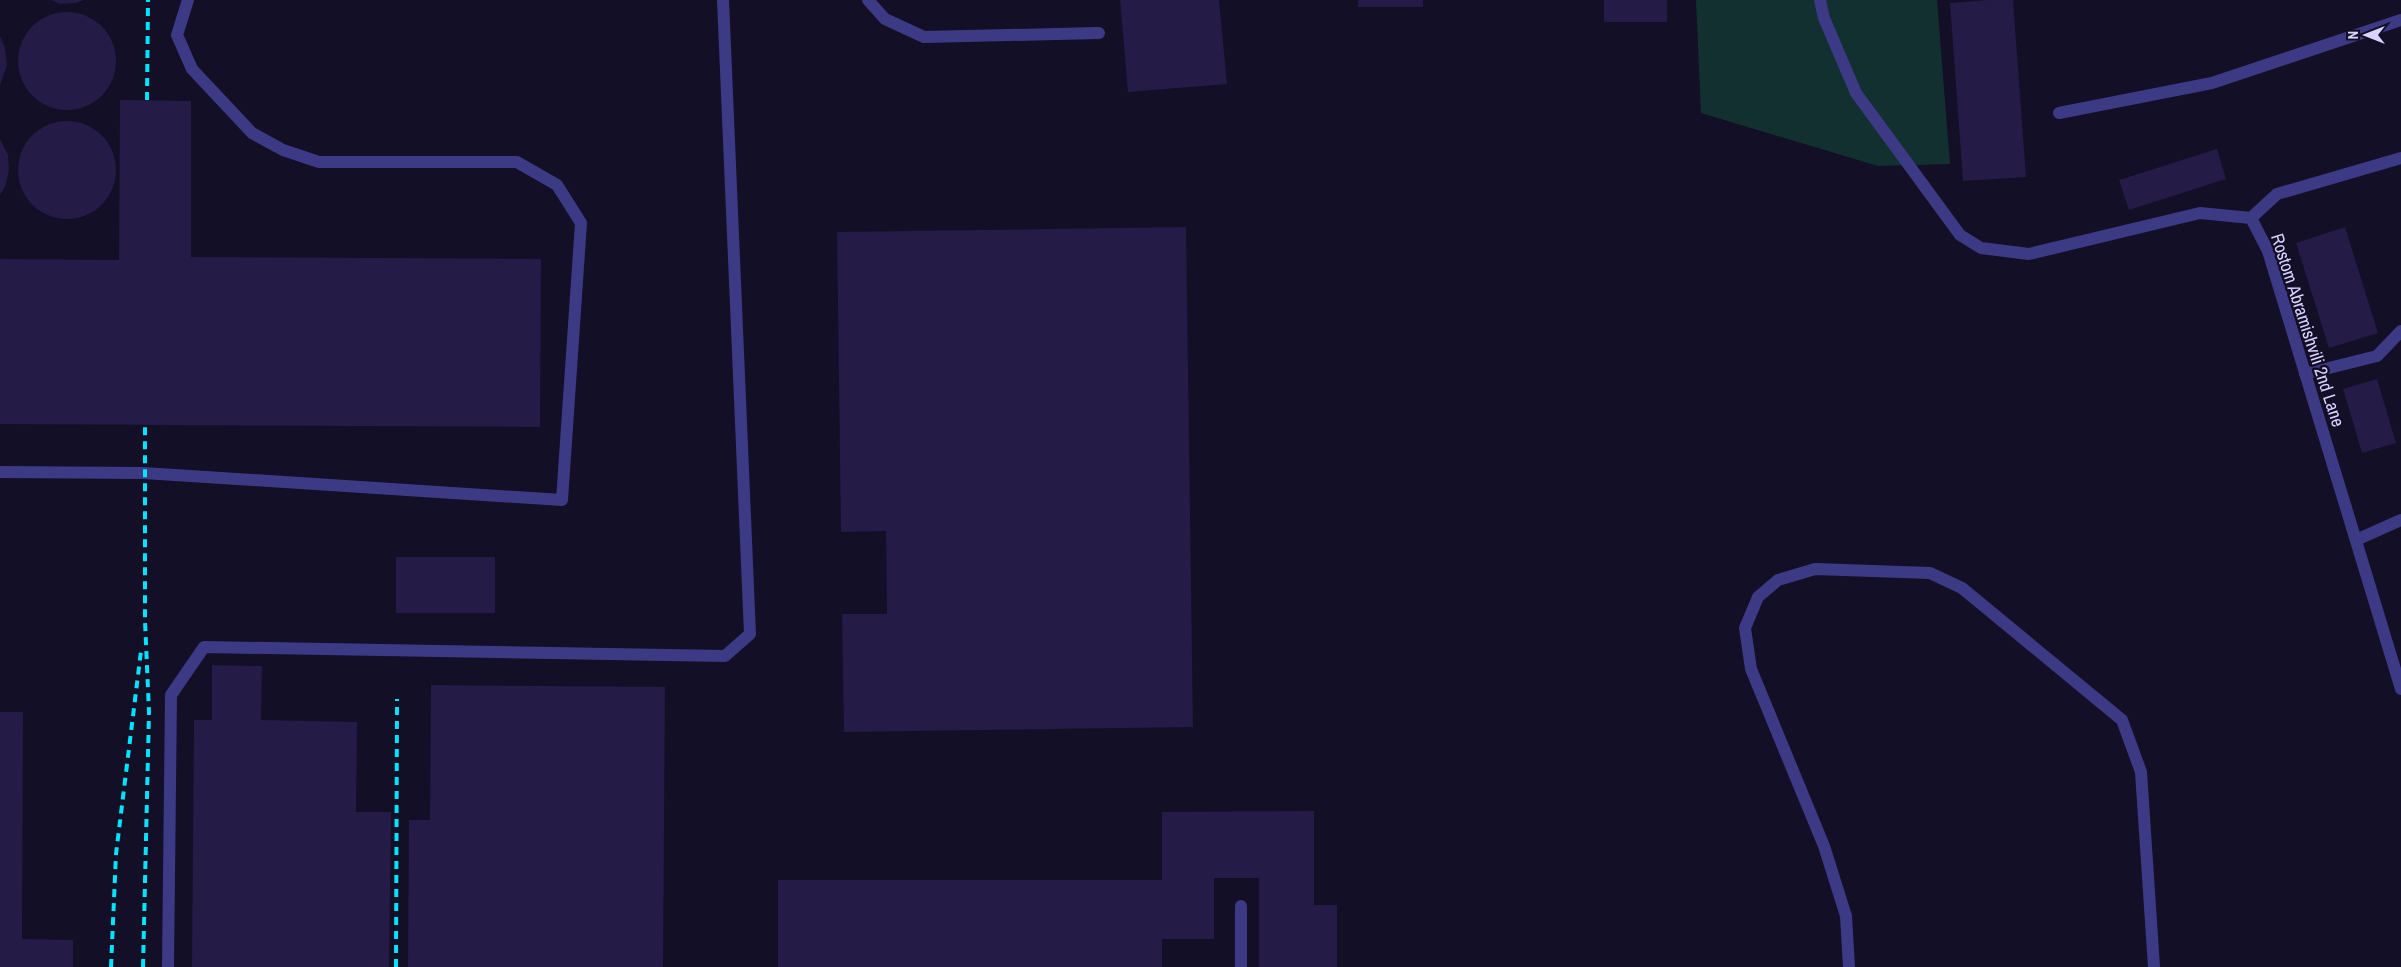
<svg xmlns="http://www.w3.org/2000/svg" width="2401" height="967" font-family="'Archivo Narrow',sans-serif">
  <rect width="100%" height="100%" fill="#130f26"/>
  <path fill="#12302f" d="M1696,0H1937L1950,164L1878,166L1701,113Z"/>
  <path fill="#241b47" d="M51,0H84L76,3L60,4Z
    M1120,0H1219L1227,84L1128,92Z
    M1358,0H1423V7H1358Z
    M1604,0H1667V22H1604Z
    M1988,0H2013L2026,177L1963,181L1950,3Z
    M18 61a49 49 0 1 1 98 0a49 49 0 1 1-98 0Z
    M0,36L5,48L7,65L0,85Z
    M120,100L191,101V257L541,259L540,427L0,424V259L119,260Z
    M18 170a49 49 0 1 1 98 0a49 49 0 1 1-98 0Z
    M0,139L8,155L9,171L5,187L0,195Z
    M2217,149L2226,179L2129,210L2119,180Z
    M1186,227L1193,727L844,732L842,614H887L886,531L841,532L837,232Z
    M2345,227L2378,333L2329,348L2296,243Z
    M2377,379L2396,443L2362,453L2343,389Z
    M396,557H495V613H396Z
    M212,665L262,666L261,720L357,722L356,812H391L389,967H192L194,720H212Z
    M431,685L665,687L663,967H408L409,820H430Z
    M0,712H23L22,939L73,940V967H0Z
    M1314,811V905H1337V967H1259V878H1214V939H1162V967H778V880H1162V812Z"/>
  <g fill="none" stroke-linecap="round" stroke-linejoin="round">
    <path stroke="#3d3a85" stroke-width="12" d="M868,0L885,19L924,37L1099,33
      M1820,0L1824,18L1856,93L1960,235L1981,248L2029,254L2200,213L2251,218
      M2059,113L2212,83L2401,20
      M2251,218L2268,251L2401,689
      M2251,218L2277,194L2401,158
      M2305,374L2377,356L2401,331
      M0,472L144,473L562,500L581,223L557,185L517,162H319L283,150L252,133L192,69L177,35L188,0
      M2356,540L2401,520
      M168,967L171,695L204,647L725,656L750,634L723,0
      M1241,967V906
      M1849,967L1846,916L1824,846L1751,669L1745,628L1758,597L1778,580L1815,569L1930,573L1962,588L2122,720L2141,772L2154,967"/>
    <path stroke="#00e5ff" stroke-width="4" stroke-dasharray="8 6" stroke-linecap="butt" d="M147,100L148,0
      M111,967L116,854L141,651
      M143,967L149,712L145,621V425
      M396,967L397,699"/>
  </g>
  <g text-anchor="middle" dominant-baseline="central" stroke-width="5" stroke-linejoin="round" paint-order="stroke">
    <g font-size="18" fill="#d9d4ff" stroke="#130f26">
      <text transform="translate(2308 330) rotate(72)">Rostom Abramishvili 2nd Lane</text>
    </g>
  </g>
  <g transform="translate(2366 35) rotate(270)" stroke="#130f26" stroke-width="4" paint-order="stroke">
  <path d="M0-4L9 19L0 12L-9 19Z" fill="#d9d4ff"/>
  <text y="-8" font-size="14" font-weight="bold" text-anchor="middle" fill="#d9d4ff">N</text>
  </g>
</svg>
